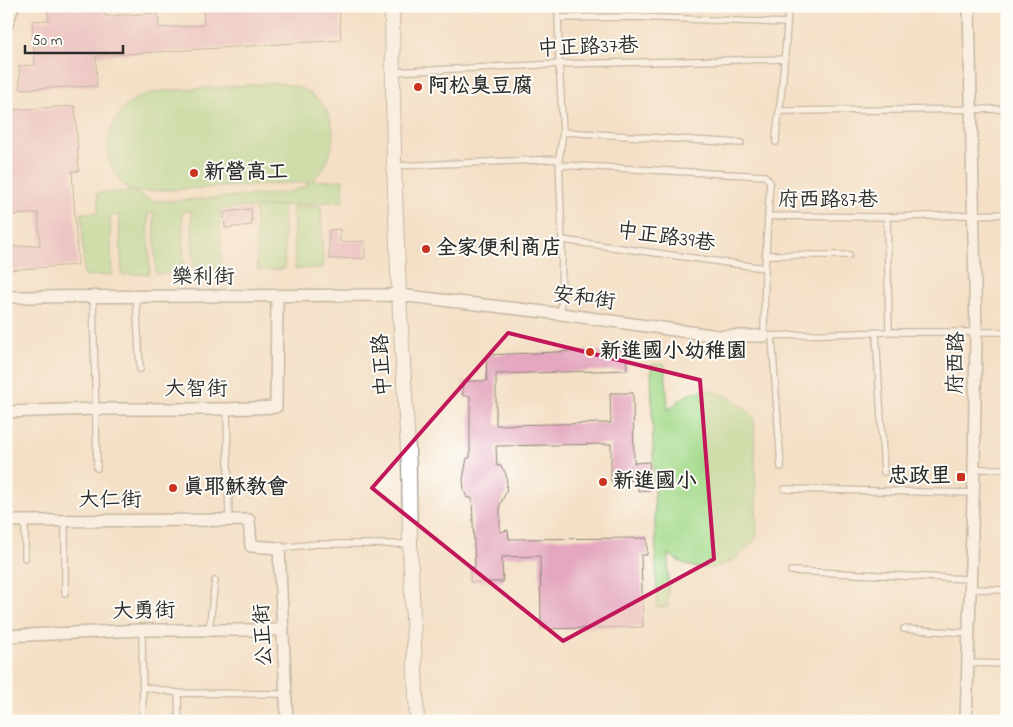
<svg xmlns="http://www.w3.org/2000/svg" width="1013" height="727" font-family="'Indie Flower','LXGW WenKai TC',sans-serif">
  <rect width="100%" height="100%" fill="#fdfcf7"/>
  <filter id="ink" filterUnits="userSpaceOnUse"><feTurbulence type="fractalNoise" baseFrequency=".02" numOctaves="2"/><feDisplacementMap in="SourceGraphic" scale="10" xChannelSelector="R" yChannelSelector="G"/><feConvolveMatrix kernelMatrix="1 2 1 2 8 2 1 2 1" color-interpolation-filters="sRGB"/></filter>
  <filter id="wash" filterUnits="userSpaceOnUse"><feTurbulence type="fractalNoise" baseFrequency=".0096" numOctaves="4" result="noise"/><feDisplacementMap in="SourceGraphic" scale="20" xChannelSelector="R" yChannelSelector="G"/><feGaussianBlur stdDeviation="1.12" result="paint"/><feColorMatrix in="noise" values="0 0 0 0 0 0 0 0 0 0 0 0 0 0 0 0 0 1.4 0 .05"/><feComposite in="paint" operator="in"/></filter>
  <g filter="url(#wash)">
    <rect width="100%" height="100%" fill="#f4e0c6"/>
    <path fill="#a4da8b" stroke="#68825b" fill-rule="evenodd" d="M278,83C290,85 301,87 311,94C342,115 338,159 312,181L343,180L344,201L257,207L283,206L285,269L257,270L255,207L220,209L222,272L194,273L191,211L182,212L184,273L156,274L154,213L148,214L150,274L122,275L119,215L110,216L112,275L84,276L82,213L99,212L97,193L131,191C124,185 116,178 112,168C100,139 116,106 144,95C150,93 157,92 163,91ZM310,182L304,187L286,193L171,201H153L133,192Z
      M293,206H321L323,268L295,269Z
      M651,364H665L668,410C674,405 680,399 687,395C711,381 738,401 754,418L757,536C739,562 713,578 681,562C676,560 672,556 668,554V607H657Z"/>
    <g id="blocks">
      <path fill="#e4a7bf" d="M48,6H104L105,16L158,13L159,28L204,25L203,6H339L341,40L96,56L97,86L20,89L19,66L35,65L32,21L49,20Z
        M75,106L79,171H72L78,265L6,270V247L40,245L38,213L11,215L6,110Z
        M251,209L252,225L225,228L224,212Z
        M340,229V242L365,241V258L329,259V230Z
        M626,349L627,370L496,374V425L611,423L610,393H633L634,463L649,462L650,490L638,491V480L611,481V444L496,446L497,466H501L506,474L507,483L506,492L500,505V532L508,530L509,539L647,538V555H641L643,627L541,629L540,556L502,557L503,582H470V568L475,567L472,498H467L464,490L463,479L467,458H470V396H463L462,381H487L486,355Z"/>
    </g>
  </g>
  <g filter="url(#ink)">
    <use href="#blocks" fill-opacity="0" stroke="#908678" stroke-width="1"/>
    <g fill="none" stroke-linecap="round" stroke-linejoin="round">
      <defs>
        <path id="service" d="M558,6L559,64L563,132L559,159L562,240L561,314
          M558,18L634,17L787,23
          M392,72L559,64L785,59
          M780,111L1007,109
          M563,132L741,143
          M776,142C776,126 780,111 781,96C784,66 787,36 788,6
          M559,165L765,176L770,182L765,268L764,336L889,332H1007
          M394,166L559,159
          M768,216L887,217L1007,214
          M887,217L889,332
          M562,240L765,268
          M765,255H849
          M93,297L97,468
          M136,297L140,369
          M876,333L884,472
          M772,337L781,467
          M227,409L229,519
          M974,469H1007
          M785,489L973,493
          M25,521V558
          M279,548L317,544H409
          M791,571L970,579
          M971,589L1007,590
          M65,593V520
          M904,629L969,633
          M142,630L143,721
          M209,630L215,581
          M968,663L1007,664
          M143,687L178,693L286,694
          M178,693L179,721
          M637,721H654"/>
        <path id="minor" d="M6,27L13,6
          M6,297L399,295L561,314L718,336H764
          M6,412L96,409H227L276,407L277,296
          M6,521L249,520L251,546L279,548L287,721
          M6,636L142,630H283
          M966,721L974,469L976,332L969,6"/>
        <path id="tertiary" d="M392,6L394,166L399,295L409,466L410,544L417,721"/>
      </defs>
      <use href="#service" stroke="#908678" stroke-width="8"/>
      <use href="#minor" stroke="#908678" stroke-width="14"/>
      <use href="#tertiary" stroke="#908678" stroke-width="16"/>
      <use href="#service" stroke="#fff" stroke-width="5.5"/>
      <use href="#minor" stroke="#fff" stroke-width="11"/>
      <use href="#tertiary" stroke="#fff" stroke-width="14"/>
    </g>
  </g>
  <path d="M0 0H1013V727H0ZM508,333L700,380L714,559L563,641L372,488Z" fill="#f4e0c6" fill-opacity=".55" fill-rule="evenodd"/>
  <path fill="none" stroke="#c2185b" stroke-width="4" stroke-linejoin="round" d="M508,333L700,380L714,559L563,641L372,488Z"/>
  <g fill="#c8321e" stroke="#fdfcf7" stroke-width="2">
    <circle cx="418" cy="87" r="5"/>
    <circle cx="194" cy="173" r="5"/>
    <circle cx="426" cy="249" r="5"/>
    <circle cx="590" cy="352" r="5"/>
    <rect x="956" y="472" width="10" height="10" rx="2.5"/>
    <circle cx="603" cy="482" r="5"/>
    <circle cx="173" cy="488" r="5"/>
  </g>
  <g text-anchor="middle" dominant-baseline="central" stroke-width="4" stroke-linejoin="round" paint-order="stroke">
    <g font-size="21" fill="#2b2b2b" stroke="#fdfcf7">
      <text transform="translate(588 48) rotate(-2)">中正路37巷</text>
      <text x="828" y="201">府西路87巷</text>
      <text transform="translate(666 238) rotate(8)">中正路39巷</text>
      <text x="203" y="278">樂利街</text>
      <text transform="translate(584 299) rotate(8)">安和街</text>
      <text transform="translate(957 363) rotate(-89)">府西路</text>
      <text transform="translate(383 365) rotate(-93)">中正路</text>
      <text x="196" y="390">大智街</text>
      <text x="110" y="501">大仁街</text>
      <text transform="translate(144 612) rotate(-1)">大勇街</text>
      <text transform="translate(264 635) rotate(-93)">公正街</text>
    </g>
    <g font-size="21" font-weight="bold" fill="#2b2b2b" stroke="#fdfcf7" text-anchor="start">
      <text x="428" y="87">阿松臭豆腐</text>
      <text x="204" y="173">新營高工</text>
      <text x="436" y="249">全家便利商店</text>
      <text x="600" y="352">新進國小幼稚園</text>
      <text x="951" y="477" text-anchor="end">忠政里</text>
      <text x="613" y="482">新進國小</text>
      <text x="183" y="488">真耶穌教會</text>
    </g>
  </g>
  <rect width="1013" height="727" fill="none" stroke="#fdfcf7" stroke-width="25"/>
  <path d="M25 45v8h98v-8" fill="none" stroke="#2b2b2b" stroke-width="2.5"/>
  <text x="32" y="45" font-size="15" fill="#2b2b2b" stroke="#fdfcf7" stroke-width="4" paint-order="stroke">50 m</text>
</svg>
